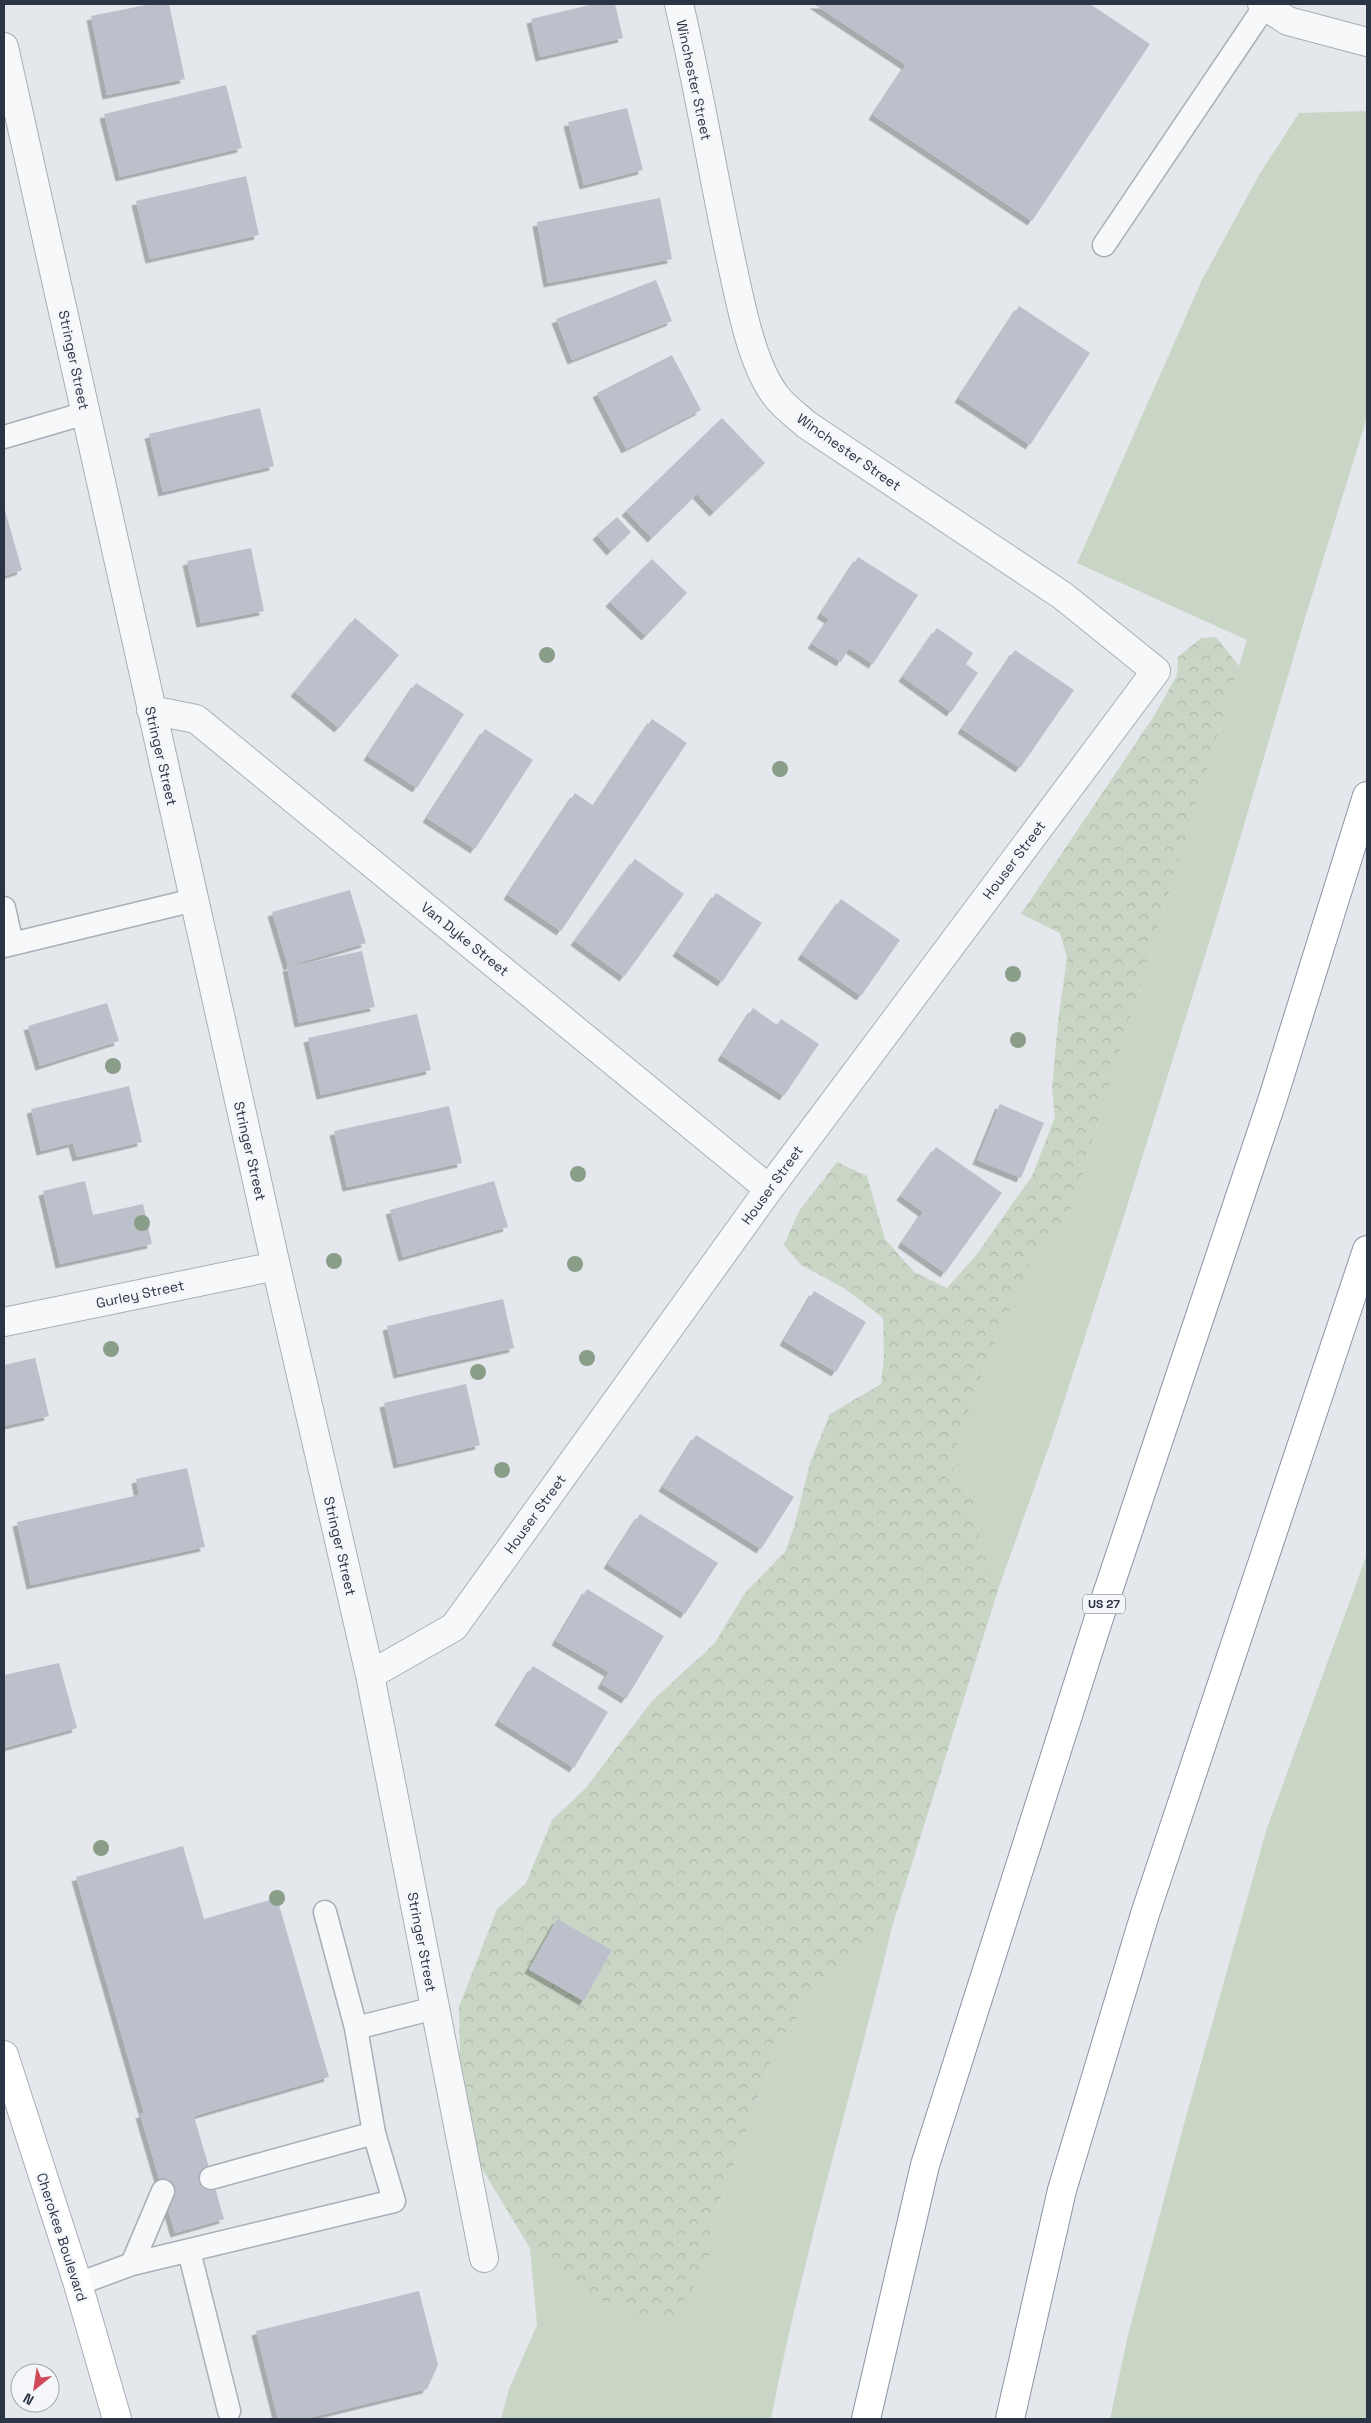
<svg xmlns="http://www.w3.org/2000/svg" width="1371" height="2423" font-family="'Space Grotesk',sans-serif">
  <defs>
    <pattern id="forest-crowns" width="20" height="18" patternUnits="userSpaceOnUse" patternTransform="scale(1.25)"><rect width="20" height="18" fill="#c9d6c5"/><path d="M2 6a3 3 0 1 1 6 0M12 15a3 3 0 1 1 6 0" fill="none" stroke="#adb8ab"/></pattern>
    <filter id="shadow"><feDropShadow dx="-4.5" dy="4.5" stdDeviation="0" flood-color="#0004"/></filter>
  </defs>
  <rect width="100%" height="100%" fill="#e4e7ec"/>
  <path fill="#c9d6c5" d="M1367,111V417L1305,618L1213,930L1123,1219L1053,1435L999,1587L983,1554L973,1499L952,1467L959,1437L990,1355L1040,1239L1070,1213L1247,640L1077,563L1202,280L1259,175L1299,113Z
    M1367,1554V2419H1110L1128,2335L1184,2124L1267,1828Z
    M892,1927C853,2092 803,2253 771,2419H501L509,2389L537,2325L530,2248L589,2295L709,2265L711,2224L743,2142L773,2055L819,1983Z"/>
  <path fill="url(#forest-crowns)" fill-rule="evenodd" d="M1216,637L1239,666L1070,1213L1040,1240L990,1355L959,1437L952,1467L973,1499L983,1554L999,1587L892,1927L819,1983L773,2055L743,2142L711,2224L709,2265L674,2315L649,2319L589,2295L530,2248L481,2167L460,2064L459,2007L497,1909L526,1883L552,1820L585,1789L652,1701L714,1644L745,1593L785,1552L794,1527L810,1463L830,1414L881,1384L884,1357L883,1318L844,1288L801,1265L784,1245L799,1211L837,1162L867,1176L885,1239L914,1272L947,1288L977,1254L1032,1176L1055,1117L1052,1088L1058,1021L1067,958L1060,933L1021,914L1154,716L1177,675L1178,657L1201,638ZM557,1920L612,1950L584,2001L529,1970Z"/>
  <path fill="#bbc0ca" filter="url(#shadow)" d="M151,4H169L185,79L107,95L91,16Z
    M594,4H615L623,38L540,57L531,19Z
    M814,4H1090L1150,44L1032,221L873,115L906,65Z
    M226,85L242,148L120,177L104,114Z
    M627,108L643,170L584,185L568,122Z
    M246,176L259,235L150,259L136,201Z
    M660,198L672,259L548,283L537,222Z
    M656,280L672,321L572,360L556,319Z
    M1019,306L1090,353L1030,445L959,398Z
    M672,355L701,410L626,449L597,393Z
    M260,408L274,466L163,492L149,434Z
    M722,418L765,463L714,512L697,494L652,538L626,511Z
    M4,507L22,570L4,576Z
    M617,517L631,532L611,551L597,535Z
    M251,548L264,611L201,623L187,561Z
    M858,557L918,595L873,664L849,648L841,662L812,644L829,619L821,614Z
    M652,559L687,593L646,636L610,602Z
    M355,618L399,655L339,728L295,692Z
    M937,628L973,653L966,664L978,673L951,712L903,677Z
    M1015,650L1074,690L1020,768L962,729Z
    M416,683L464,714L417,788L368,756Z
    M652,719L687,743L561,931L508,895L575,793L594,806Z
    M485,729L533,760L475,849L427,818Z
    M635,859L684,894L624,977L575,941Z
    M350,890L366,943L288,966L272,912Z
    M716,893L762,923L722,982L677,952Z
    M841,899L900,940L861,996L802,955Z
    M362,951L375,1007L299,1023L287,967Z
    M107,1003L119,1041L40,1066L28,1026Z
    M753,1008L777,1025L781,1019L819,1044L784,1096L722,1056Z
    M417,1014L431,1070L321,1095L308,1038Z
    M129,1086L142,1142L77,1157L73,1143L41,1151L31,1109Z
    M1000,1104L1044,1123L1021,1178L977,1160Z
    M449,1106L462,1163L347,1187L334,1131Z
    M936,1147L1002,1193L945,1273L902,1243L923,1212L901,1196Z
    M85,1181L93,1215L143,1204L152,1244L60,1264L43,1191Z
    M494,1181L508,1227L403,1257L390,1210Z
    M814,1291L866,1322L836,1372L784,1341Z
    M503,1299L514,1348L398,1374L387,1326Z
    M35,1358L49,1416L4,1426V1365Z
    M466,1384L480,1445L398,1464L384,1403Z
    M696,1435L794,1497L761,1549L663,1487Z
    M187,1468L205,1547L31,1585L17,1522L139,1495L136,1479Z
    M640,1514L718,1563L685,1614L608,1564Z
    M587,1589L664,1636L626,1699L602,1684L609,1672L556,1641Z
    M59,1663L77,1728L4,1748V1675Z
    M533,1666L608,1712L574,1768L499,1721Z
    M183,1846L204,1919L277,1898L329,2077L194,2116L224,2219L175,2233L140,2114L144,2113L76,1877Z
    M557,1919L612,1950L584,2001L529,1969Z
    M419,2291L438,2365L427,2389L304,2419H278L256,2331Z"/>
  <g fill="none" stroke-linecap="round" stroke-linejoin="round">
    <defs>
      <path id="service" d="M1104,245L1265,6
        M4,437L86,413
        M4,908L12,944
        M4,946L194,900
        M325,1912L356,2028
        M211,2178L374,2133
        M189,2251L229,2411
        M132,2264L163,2191
        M78,2284L132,2264L394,2201L374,2133L356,2028L435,2008"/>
      <path id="minor" d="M1262,4L1288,21L1367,42
        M4,47L276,1266L370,1675L484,2258
        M151,710L196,719L769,1189
        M4,1322L276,1266
        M370,1675L454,1627L769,1189L1156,671L1063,596L807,425C797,416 784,407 776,396C751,364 740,300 731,260C713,175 699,89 679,4"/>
      <path id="secondary" d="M4,2055L78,2284L117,2419"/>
      <path id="motorway" d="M866,2419L925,2165L1097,1624L1272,1101L1367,796
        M1010,2419L1062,2190L1145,1914L1367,1250"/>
    </defs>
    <use href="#service" stroke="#a9aeb7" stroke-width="25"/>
    <use href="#minor" stroke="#a9aeb7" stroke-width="30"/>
    <use href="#secondary" stroke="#a9aeb7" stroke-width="30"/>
    <use href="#motorway" stroke="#8b94a3" stroke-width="30"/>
    <use href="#service" stroke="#f7f8fa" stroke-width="22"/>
    <use href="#minor" stroke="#f7f8fa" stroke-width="28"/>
    <use href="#secondary" stroke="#fff" stroke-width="28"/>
    <use href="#motorway" stroke="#fff" stroke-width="28"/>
  </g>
  <g fill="#899d89">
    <circle cx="547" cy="655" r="8"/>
    <circle cx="780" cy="769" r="8"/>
    <circle cx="1013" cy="974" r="8"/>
    <circle cx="1018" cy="1040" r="8"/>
    <circle cx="113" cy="1066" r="8"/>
    <circle cx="578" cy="1174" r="8"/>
    <circle cx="142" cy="1223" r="8"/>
    <circle cx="334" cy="1261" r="8"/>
    <circle cx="575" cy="1264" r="8"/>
    <circle cx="111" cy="1349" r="8"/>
    <circle cx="587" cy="1358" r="8"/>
    <circle cx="478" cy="1372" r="8"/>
    <circle cx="502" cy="1470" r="8"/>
    <circle cx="101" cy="1848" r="8"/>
    <circle cx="277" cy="1898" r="8"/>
  </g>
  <g text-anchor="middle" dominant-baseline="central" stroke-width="5" stroke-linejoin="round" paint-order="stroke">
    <rect fill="#f4f6f9" stroke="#676e7b" stroke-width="1" x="1083" y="1594.5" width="42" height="19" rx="4"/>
    <g font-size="12" font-weight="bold" fill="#2b3445">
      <text x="1104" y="1604">US 27</text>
    </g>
    <g font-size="14" fill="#2b3445" stroke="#f4f6f9">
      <text transform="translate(694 80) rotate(78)">Winchester Street</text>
      <text transform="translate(74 360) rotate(78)">Stringer Street</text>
      <text transform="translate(849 452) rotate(35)">Winchester Street</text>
      <text transform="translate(161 756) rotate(77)">Stringer Street</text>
      <text transform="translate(1014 860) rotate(-53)">Houser Street</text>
      <text transform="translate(465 939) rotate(39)">Van Dyke Street</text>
      <text transform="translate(250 1151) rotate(77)">Stringer Street</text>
      <text transform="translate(772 1185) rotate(-54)">Houser Street</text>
      <text transform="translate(140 1294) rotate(-12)">Gurley Street</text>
      <text transform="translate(535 1514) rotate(-54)">Houser Street</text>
      <text transform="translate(340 1546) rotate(77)">Stringer Street</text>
      <text transform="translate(422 1942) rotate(79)">Stringer Street</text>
      <text transform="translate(62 2237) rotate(72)">Cherokee Boulevard</text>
    </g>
  </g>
  <rect width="1371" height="2423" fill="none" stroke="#2b3445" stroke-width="10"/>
  <g transform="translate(35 2388) rotate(210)"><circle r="24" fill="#f4f6f9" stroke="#a4a8b1"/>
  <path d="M0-4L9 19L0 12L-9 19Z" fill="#d1495b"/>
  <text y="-8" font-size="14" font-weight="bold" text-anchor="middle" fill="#2b3445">N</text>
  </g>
</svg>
